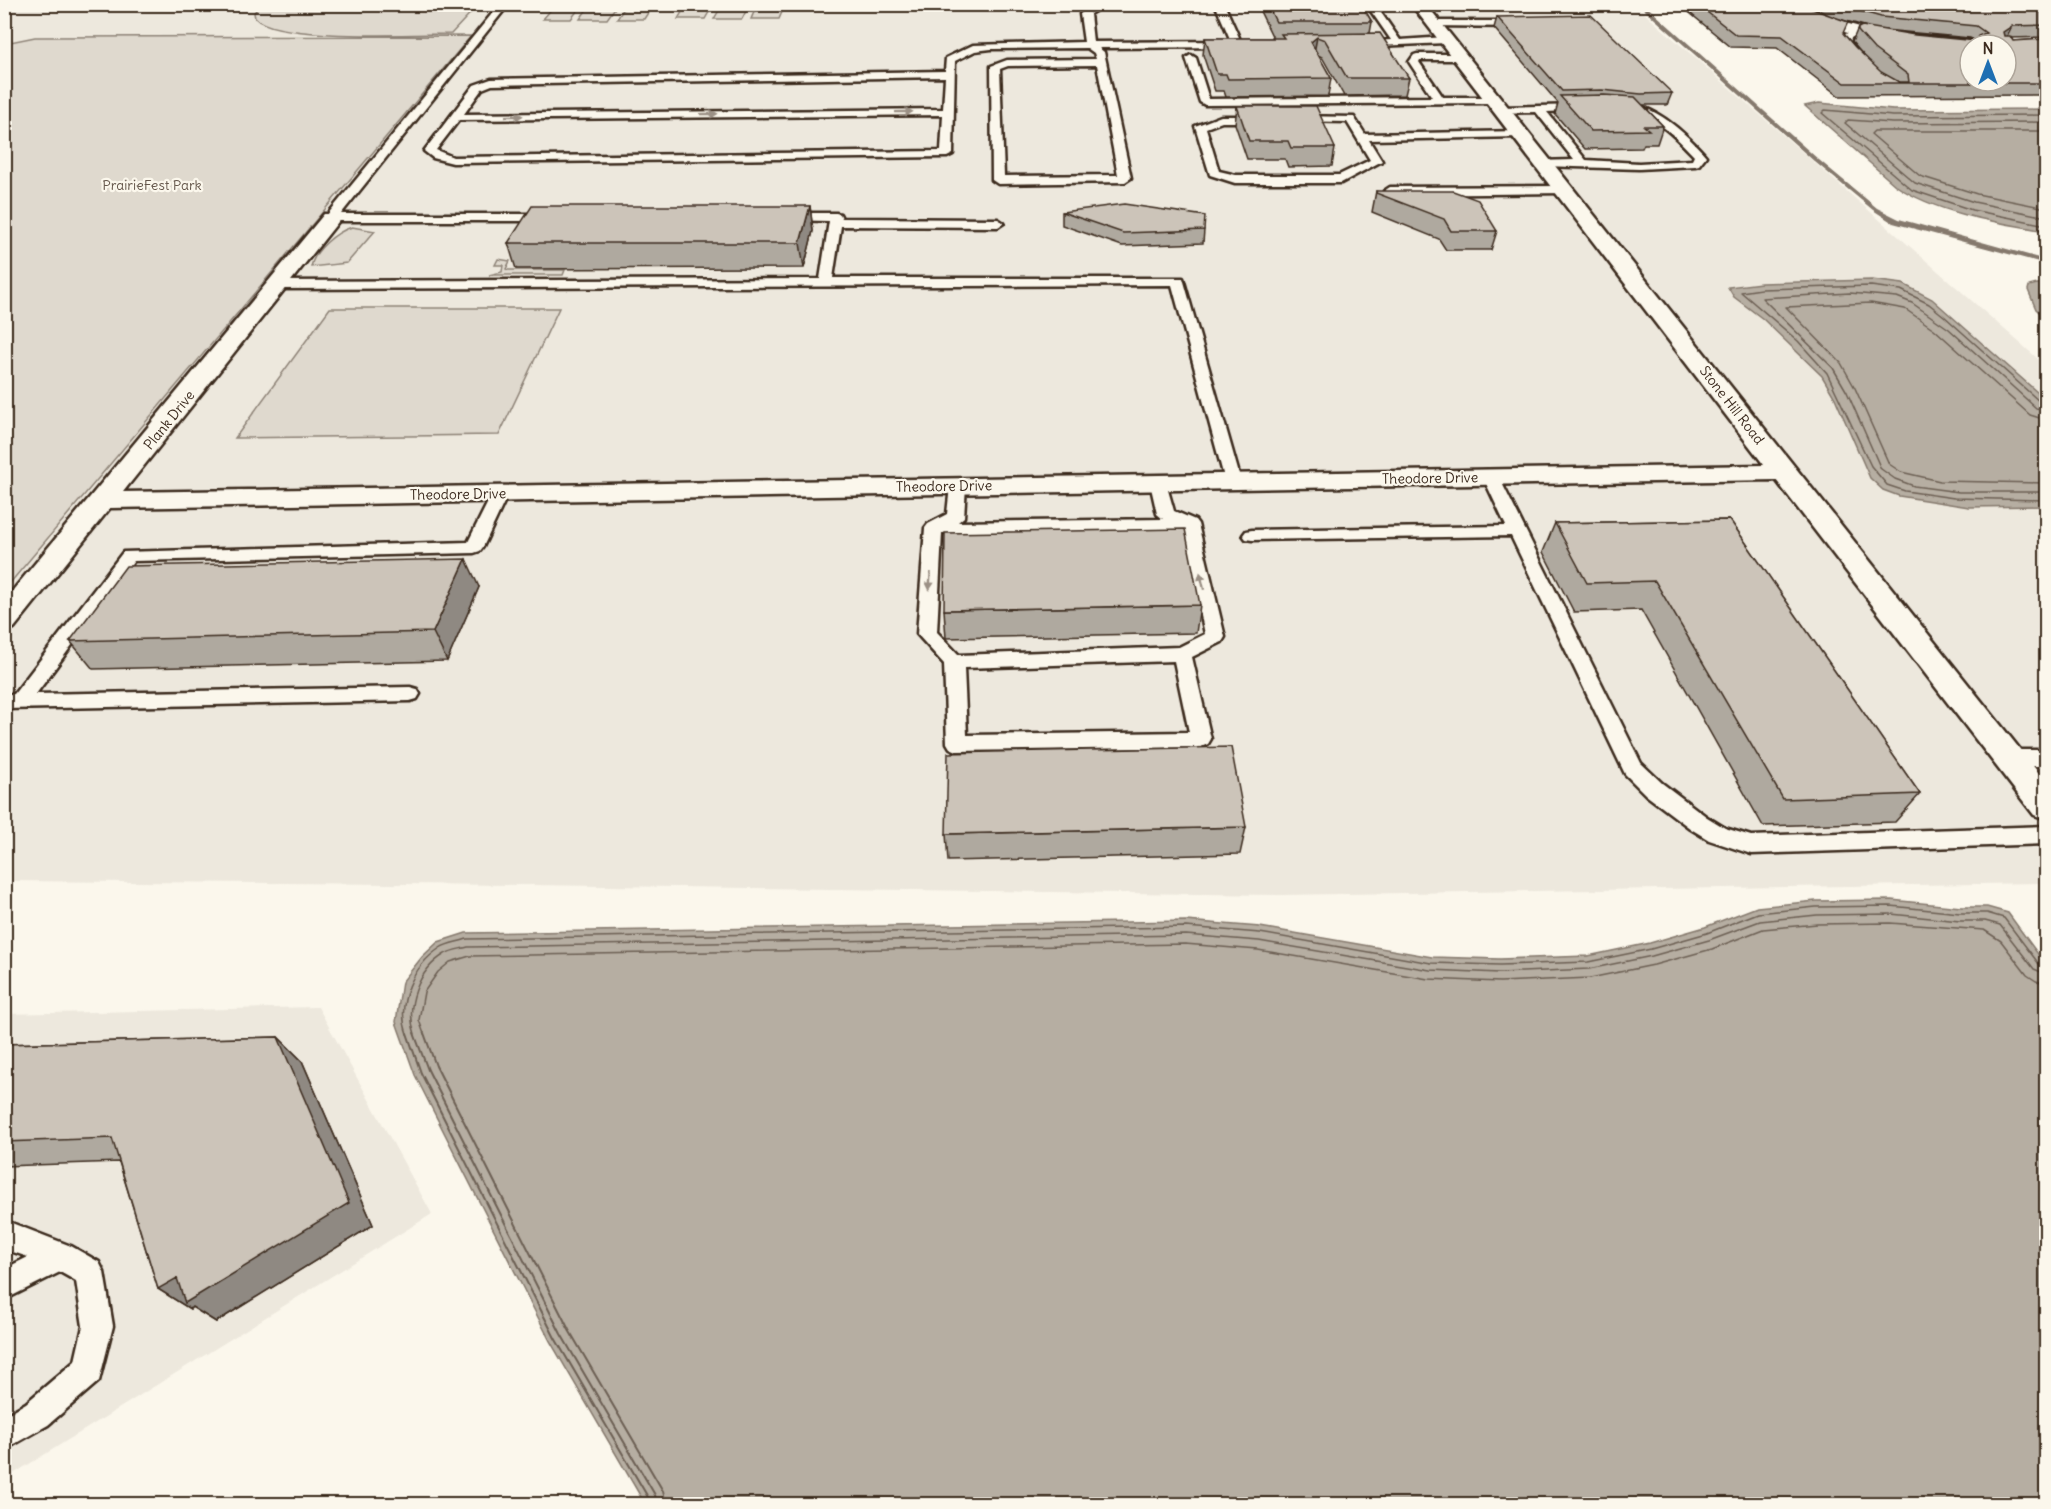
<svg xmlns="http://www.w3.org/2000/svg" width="2051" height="1509" font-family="Delius,sans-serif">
  <rect width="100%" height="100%" fill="#fbf7ec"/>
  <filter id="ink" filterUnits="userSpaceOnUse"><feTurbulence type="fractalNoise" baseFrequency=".0167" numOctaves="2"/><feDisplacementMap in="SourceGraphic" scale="12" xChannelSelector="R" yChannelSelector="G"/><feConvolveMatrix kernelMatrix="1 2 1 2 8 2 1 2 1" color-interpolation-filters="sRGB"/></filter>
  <g filter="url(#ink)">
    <path fill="#ede8dd" d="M5,5H1635L2046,366V883L1280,895L529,885L5,881Z
      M318,1007L432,1214L5,1479V1014Z"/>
    <path fill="#dfd9ce" stroke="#8d8276" stroke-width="1.5" d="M260,4H478V5L451,34C415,34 276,41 255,18L254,13Z
      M555,5V4L582,5L571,19H543Z
      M590,5V4L617,5L607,19H580Z
      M626,5V4L653,5L644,19H617Z
      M686,5V4L713,5L705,19H678Z
      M722,5V4L749,5L742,19H714Z
      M757,5V4L785,5L779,19H751Z
      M471,36L5,589V43L35,37Z
      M352,227L375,231L347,263L311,267C314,250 336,232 352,227Z
      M498,259L510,261L506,269L508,270H565L563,275H489L502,272L503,265H495Z
      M330,308H559L499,435L235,438Z"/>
    <path fill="#b6aea2" stroke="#85796d" stroke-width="1.5" d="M1819,103L1893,110L2046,109V231C1998,223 1935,213 1895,185L1805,106Z
      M1872,280L1903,284L1932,299L2046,400V506L1969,507L1899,496L1883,490L1870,478L1835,398L1822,376L1763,319L1734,297L1728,287L1761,283Z
      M2037,284H2046V318L2036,309L2028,290L2029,286Z
      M1891,900L1961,907H1987L2008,913L2046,965V1504H645L550,1341L415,1075L396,1022L402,982L422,957L438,942L466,933L1186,921L1260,927L1432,957L1500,959L1588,956L1650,943L1705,927L1757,907L1816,901Z"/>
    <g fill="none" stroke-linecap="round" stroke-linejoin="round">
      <path stroke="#6c5f53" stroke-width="1.5" d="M2046,115L1893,116L1825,110L1822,113L1912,190L1972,210L2046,225
        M2046,122L1893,123L1848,120L1845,123L1915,183L1974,202L2046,217
        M2046,131H1874L1871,134L1920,176L1977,194L2046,208
        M2046,404L2040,402L1944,316L1929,304L1901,290L1871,286L1761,289L1741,292L1798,341L1827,373L1871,466L1887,485L1905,491L1954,498L2046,500
        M2046,411L2036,408L1949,329L1912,303L1897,297L1850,293L1762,298L1833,368L1847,392L1881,469L1895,479L1914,486L1959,492H2046
        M2046,420L2030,415L1934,329L1905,309L1871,303L1786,307L1841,363L1855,388L1889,464L1901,472L1940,481L2046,483
        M407,1034C396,1003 413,966 440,948C447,943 459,942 467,939L1186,927L1260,933L1431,963L1500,965L1588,962L1651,949L1707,933L1758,913L1816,907L1891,906L1960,913H1987L2004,918L2039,964L2046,967
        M415,1034C405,1006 418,970 445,954C451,950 461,949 468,947L1186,935L1259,941L1430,970L1500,973L1589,969L1652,956L1709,940L1760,921L1817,915L1891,914L1960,921H1985L2000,925L2034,969L2046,974
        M424,1034L419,1020L424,992L438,972L450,962L470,956L1185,944L1258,950L1428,979L1500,982L1590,978L1654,965L1712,949L1763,929L1817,924L1890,923L1984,930L2001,941L2027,975L2036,981L2046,983"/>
      <path stroke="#6c5f53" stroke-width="2" d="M407,1033L421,1073L555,1338L649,1499V1504
        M414,1033L428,1070L561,1334L655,1495L657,1504
        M424,1033L436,1066L569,1330L663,1491L666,1504"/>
      <path fill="#85796d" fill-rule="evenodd" d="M1644,4L1819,160L1877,208L1899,219L2046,260V264L1893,223L1873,210L1815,162L1638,4Z"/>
      <defs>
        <path id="lane" d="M4,4H13L4,8Z
          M500,4H509L341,214H552L556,215L558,218L556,221H327L325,218L327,215Z
          M1094,4H1120L1098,9L1090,14L1093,42L1231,41L1215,4H1224L1242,44L1237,47L1099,48L1104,52L1131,178L1125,182L998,184L992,180L991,66L1007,60L1096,59L1094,53L1087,48L991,49L975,51L955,61L953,154L947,157L453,163L433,158L424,151L474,85L491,79L945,71L946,58L973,45L1084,42L1080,14ZM1097,65L1118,175L1004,176L1000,69L1008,66ZM945,77L943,109L464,114L482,89L492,85ZM943,115L941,151L453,157L436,150L459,120Z
          M1366,4H1375L1400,40L1446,37L1451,40L1446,43L1355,47V43L1358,42L1391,40Z
          M1433,21H1522L1527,24L1522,27L1430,26L1428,24Z
          M1857,28L1862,31L1851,38L1850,43L1863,62L1858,65L1854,64L1840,43L1844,35Z
          M1417,54H1459L1464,57L1459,60H1420L1419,62L1443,97H1494L1499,100L1494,103L1205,105L1200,102L1186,58L1191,55L1196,58L1209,99L1432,97L1409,62L1414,55Z
          M1583,105L1588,108L1587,110L1547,112L1586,160L1639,163L1692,160L1694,156C1666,127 1660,120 1620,111L1619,109C1642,91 1692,139 1706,156L1699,165L1695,166L1639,169L1542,166L1536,163L1538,161L1574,160L1536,112L1501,113L1496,110L1501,107Z
          M1221,116H1263L1268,119L1263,122H1222L1206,128L1219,171L1236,175H1339L1370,160L1347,122L1291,121L1290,119L1295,116L1354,117L1365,134L1521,131L1527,134L1521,137L1369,140L1382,161L1341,183H1235L1210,175L1195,126Z
          M1563,186L1567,187V193L1390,195L1384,191L1390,187Z
          M785,213H836L840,214L842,218L998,219L1004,223L998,227L841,226L833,278H1183L1241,481L1233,486L1225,481L1172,285L278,289L271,285L278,281L820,279L829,221L781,220L779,217L781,214Z
          M1491,472L1499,477L1641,763L1662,783L1707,817L1725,828L1751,836L2046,826V844L1751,854L1709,840L1691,829L1646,795L1625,774L1511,536L1252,540L1246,539L1243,535L1246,531L1252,530L1506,526L1483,477Z
          M1158,478L1166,483L1174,511L1195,520L1198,524L1225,637L1222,642L1192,657L1211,739L1208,744L1201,747L957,751L950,748L947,743L944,664L917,634L925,528L928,524L947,514L950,486L952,482H964L966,486L964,517L958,522L1163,519L1157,514L1150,483ZM1182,529L1205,634L1179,647L959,655L937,632L942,533ZM1174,661L1189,732L967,735L964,668Z
          M500,489L508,494L483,547L480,551L474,553L134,561L36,694L410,687L417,689L420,694L417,699L410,701L4,709V695L14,694L123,552L468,542L492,494Z
          M2009,750H2046V766H2009L2002,764L1998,758L2002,752Z
          M4,1220L71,1246L99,1262L104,1272L113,1326L99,1381L48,1425L4,1450V1416L26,1403L75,1361L83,1326L76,1281L60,1272L4,1300V1269L28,1257L4,1249Z"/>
        <path id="street" d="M1411,4H1426L2046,782V819L2034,815L1776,480L110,508L14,628L4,631V601L324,214H338L341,218L338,222L123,492L1764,465Z
          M1778,4H1797L1834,20L1875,31L1970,40L1978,45H1970V50C1916,46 1862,41 1811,21C1800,17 1786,13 1778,4Z"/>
      </defs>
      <use href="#lane" stroke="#3b2a1e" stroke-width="5"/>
      <use href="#street" stroke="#3b2a1e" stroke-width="5"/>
      <use href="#lane" fill="#fbf7ec" fill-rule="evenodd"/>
      <use href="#street" fill="#fbf7ec" fill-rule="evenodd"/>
    </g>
    <path fill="#afa99f" stroke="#3b2a1e" stroke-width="1.5" fill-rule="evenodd" d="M1258,4H1361L1372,22L1370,33L1409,78L1405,95L1344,96L1322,57L1318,55L1331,78L1328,96L1226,97L1224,91H1215L1203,55L1205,38H1273L1258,7Z
      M1679,4H1799L1829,15L1804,4H1948L1947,7L2046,4V37L2011,38L2013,41L2046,39V95L1839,96L1777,48L1731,47ZM1839,19L1868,27L1858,28L1852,42L1864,56L1855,47L1843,33ZM1884,30L1970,38L1974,40L1915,35Z
      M1497,17L1672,93L1667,105H1643L1663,126L1657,144H1644L1642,148L1585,149L1555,114L1558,103L1494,28Z
      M1237,106L1335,148L1332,166L1288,167L1285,159H1247L1235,124Z
      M1376,191L1497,231L1491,250H1446L1439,239L1372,212Z
      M810,206L813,231L804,268L516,269L508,243Z
      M1062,212L1204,230L1203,243L1122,246L1062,225Z
      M1730,520L1920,794L1895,822L1763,826L1641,610L1574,612L1543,552L1555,523Z
      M479,587L447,661L93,669L70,641Z
      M1200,605L1196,633L946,638L944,610Z
      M1246,827L1240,854L948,861L946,834Z
      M278,1037L302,1061L373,1225L216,1322L192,1307L190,1309L158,1289L119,1162L4,1166V1044Z"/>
    <path fill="#8f8982" stroke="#3b2a1e" stroke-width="1.5" d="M2012,26L2006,38L1997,43L2003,32Z
      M1317,37L1314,53L1311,42Z
      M810,206L813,231L804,268L800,243Z
      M466,559L479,587L447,661L433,632Z
      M278,1037L302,1061L373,1225L216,1322L192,1307L190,1309L158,1289Z"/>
    <path fill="#ccc4b9" stroke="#3b2a1e" stroke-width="1.5" fill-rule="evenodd" d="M1267,4H1361L1372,22H1276Z
      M1697,4H1799L1848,22L1843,33L1855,47L1881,72L1899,82H1909L1908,75L1874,49L1858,31V28L1862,26L1915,35L1976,41L1978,36L1986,33L1976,26L1881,17L1835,4H1903L1907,6L1948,8L1955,4H2046V25L2012,26L2003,32L2004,36H2010L2013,41L2046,39V83H1845L1782,36L1736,35ZM1970,45H2006V81H1970Z
      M1591,15L1672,93L1641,94L1602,90L1562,91L1497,17Z
      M1380,33L1409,78H1347L1325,40L1317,37L1311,42L1331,78L1228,79L1226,74H1217L1205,38H1284L1281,34Z
      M1604,95L1635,97L1663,126H1644L1649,130L1591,131L1560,96Z
      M1237,106H1316L1335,148H1291L1288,141H1249Z
      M1376,191H1453L1478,200L1497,231H1451L1444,219L1376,193Z
      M1124,204L1205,216L1204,230L1123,233L1062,212Z
      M532,206H810L800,243H508Z
      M1730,520L1920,794L1783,799L1655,581L1587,583L1555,523Z
      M1185,529L1200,605L944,610L945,533Z
      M466,559L433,632L70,641L126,566Z
      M1231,747L1246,827L946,834L948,753Z
      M278,1037L349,1203L185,1303L177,1278L158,1289L112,1138L4,1142V1044Z"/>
    <defs><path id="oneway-solid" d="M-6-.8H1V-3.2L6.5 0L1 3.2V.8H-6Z" transform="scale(1.5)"/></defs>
    <g fill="#9b9085">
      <use href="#oneway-solid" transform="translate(904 112) rotate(-1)"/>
      <use href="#oneway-solid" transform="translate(709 114) rotate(-1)"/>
      <use href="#oneway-solid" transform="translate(514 116) rotate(-1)"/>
      <use href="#oneway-solid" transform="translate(930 581) rotate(94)"/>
      <use href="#oneway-solid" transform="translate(1202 581) rotate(-103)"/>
    </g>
  </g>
  <g text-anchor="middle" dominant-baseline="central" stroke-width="4.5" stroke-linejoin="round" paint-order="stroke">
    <g font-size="14" fill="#64564a" stroke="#fbf7ec">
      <text x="152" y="185">PrairieFest Park</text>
    </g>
    <g font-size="14" fill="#3b2a1e" stroke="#fbf7ec">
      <text transform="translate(1732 405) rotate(52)">Stone Hill Road</text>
      <text transform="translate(169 420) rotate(-51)">Plank Drive</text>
      <text transform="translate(1430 478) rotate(-1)">Theodore Drive</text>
      <text transform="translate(944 486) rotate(-1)">Theodore Drive</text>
      <text transform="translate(458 494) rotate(-1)">Theodore Drive</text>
    </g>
  </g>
  <rect width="2051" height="1509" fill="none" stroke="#fbf7ec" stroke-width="24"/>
  <rect x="12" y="12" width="2027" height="1485" fill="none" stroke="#3b2a1e" stroke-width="2" filter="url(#ink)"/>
  <g transform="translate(1988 63)"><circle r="28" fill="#fbf7ec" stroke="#aea59a" stroke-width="1.5"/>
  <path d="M0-4.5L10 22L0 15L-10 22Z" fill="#1f6fb2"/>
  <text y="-9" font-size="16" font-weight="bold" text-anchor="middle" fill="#3b2a1e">N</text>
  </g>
</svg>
